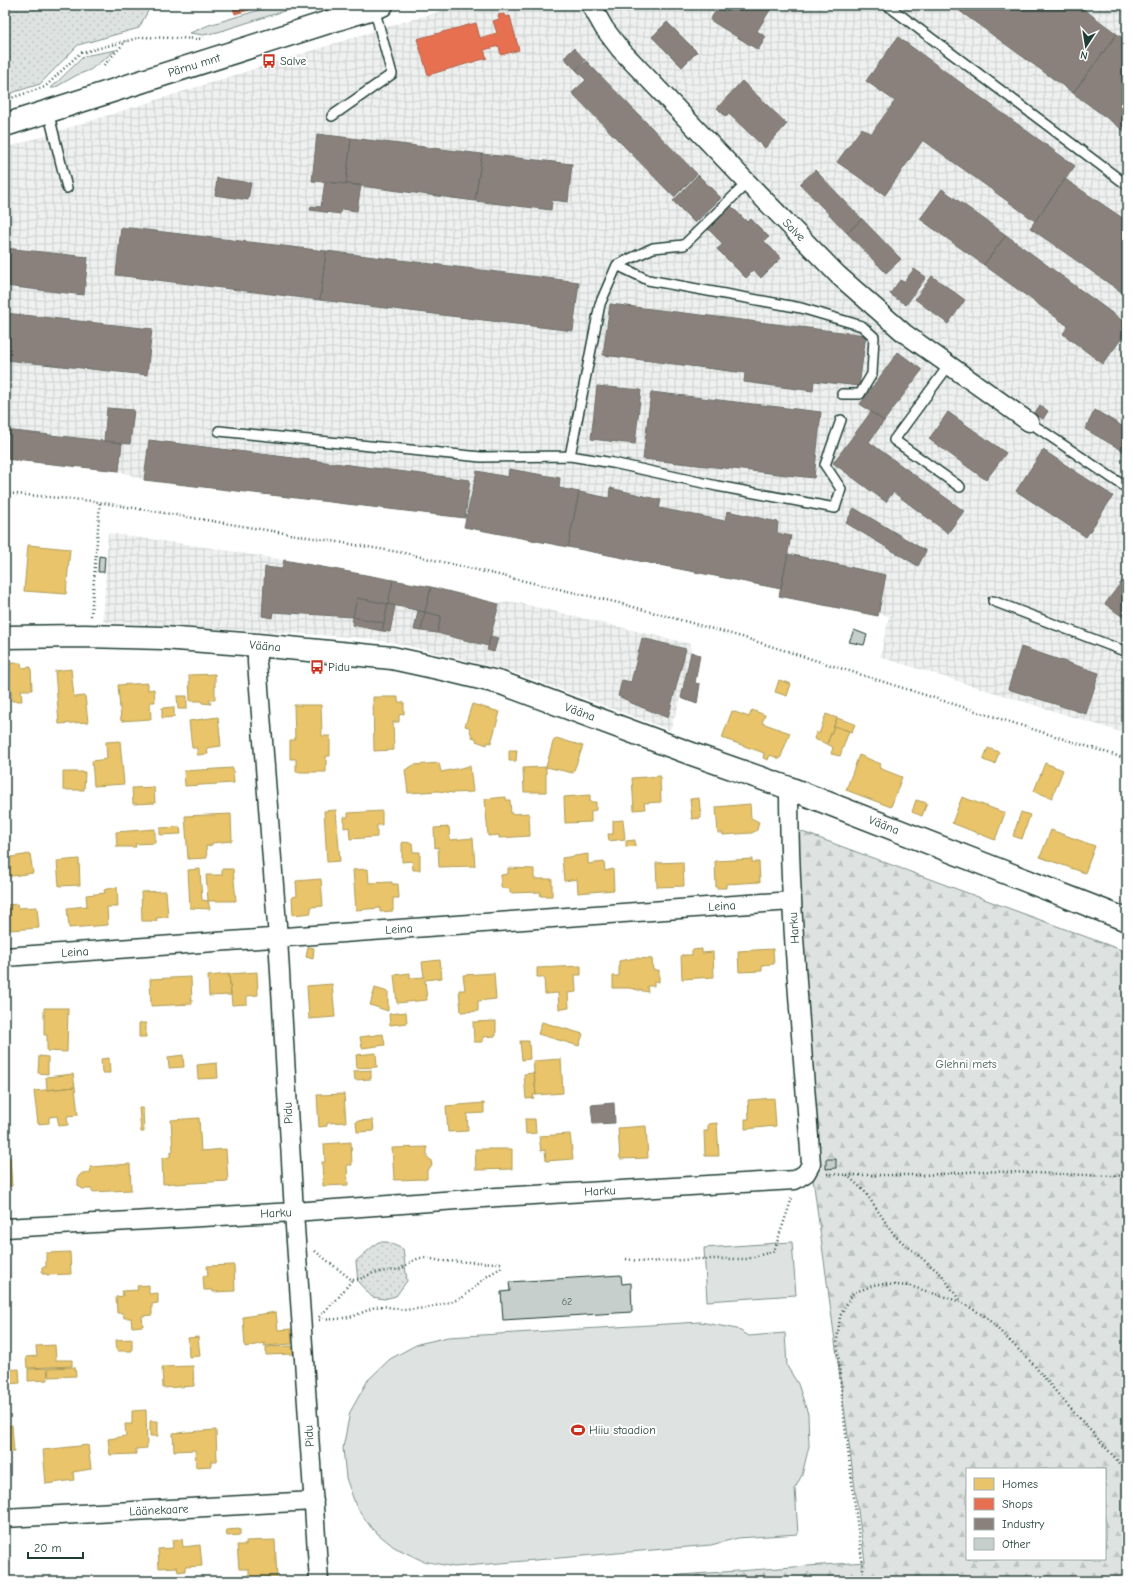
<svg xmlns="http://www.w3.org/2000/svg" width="1132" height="1586" font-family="'Comic Neue',sans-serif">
  <defs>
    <pattern id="industrial-grid" width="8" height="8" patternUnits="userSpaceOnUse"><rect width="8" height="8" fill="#eef1f0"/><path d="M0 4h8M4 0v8" fill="none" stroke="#ccd0ce"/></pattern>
    <pattern id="forest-firs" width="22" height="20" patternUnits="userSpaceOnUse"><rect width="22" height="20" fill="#dee3e2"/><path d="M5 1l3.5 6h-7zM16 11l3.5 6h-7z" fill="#bec4c2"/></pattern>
    <pattern id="park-dots" width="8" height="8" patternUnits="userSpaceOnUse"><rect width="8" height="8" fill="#dee3e2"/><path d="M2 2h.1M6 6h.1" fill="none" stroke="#bec4c2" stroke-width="1.8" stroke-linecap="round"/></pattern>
  </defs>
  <rect width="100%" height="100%" fill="#fff"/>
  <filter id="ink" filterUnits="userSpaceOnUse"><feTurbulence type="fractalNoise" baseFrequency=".025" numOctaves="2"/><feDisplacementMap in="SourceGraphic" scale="8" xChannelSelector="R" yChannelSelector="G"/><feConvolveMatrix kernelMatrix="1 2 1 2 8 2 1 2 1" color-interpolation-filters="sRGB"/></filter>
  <g filter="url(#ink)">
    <path fill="url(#industrial-grid)" d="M463,5H1127V734L880,657L889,616L879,614L878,616L779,596L781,589L464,527L465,518L144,480L119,471L5,459V148L396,24Z
      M108,533L212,548L290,561L431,587L499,604L511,601L691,644V652L681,698L670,730L510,671L396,643L353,637L103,622Z"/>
    <path fill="#dee3e2" stroke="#7e908b" d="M276,5H303L218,32L203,35L190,33L209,25Z
      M116,50L90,70L77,75L54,88H51L84,56Z
      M792,1242L796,1295L707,1301L704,1248Z
      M700,1322L737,1329L749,1336L785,1333L787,1366L798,1384L808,1414L809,1446L802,1475L795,1488L798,1534L738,1538L711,1545L454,1567L423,1561L394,1547L372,1529L356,1506L346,1478L343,1448L350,1412L368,1380L390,1359L418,1344L448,1337Z"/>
    <path fill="url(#forest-firs)" stroke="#7e908b" fill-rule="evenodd" d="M789,827L1127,952V1581H595L865,1562L811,1164ZM967,1469H1105V1559H967Z"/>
    <path fill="url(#park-dots)" stroke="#7e908b" d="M5,5H151L139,28L78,45L40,84L5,95Z
      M378,1242H387L403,1249L407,1281L396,1296L384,1299L372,1297L358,1282L356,1261Z"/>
    <path fill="#e9c46a" stroke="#ac9c5a" d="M28,545L70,549L66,594L24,591Z
      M9,663H21L22,668L31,667L32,690H21L22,701H12L11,690H5V668H10Z
      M71,669L74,697L85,696L88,722L59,724L55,671Z
      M215,674V700H209L211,704L202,703V701H190L189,675Z
      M779,680L791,684L787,696L775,692Z
      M148,683V690L154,689L155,702H150L151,719L121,721L118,685Z
      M177,696H187V709H178Z
      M373,697H398V702H404V714L399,715V722H393L394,750L374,751Z
      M472,704L500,712L491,743L488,742L487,745L476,741L477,739L472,737L469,727L465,726Z
      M294,705H321L322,736H330V756H326V772H296V759H290V740H295Z
      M174,707V717L162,718V708Z
      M752,710L765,715L762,723L790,733L780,759L770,755L768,760L763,758L764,753L722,738L732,711L749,717Z
      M826,714L837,718L827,744L814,739L816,732L819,734Z
      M218,717L221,746L207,748L208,754L197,755V748H192L189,721Z
      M837,718L855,724L852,732L834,726Z
      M834,726L849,731L840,756L831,754L833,747L827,744Z
      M556,738L583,746L573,773L546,767L553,742Z
      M120,741L124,784L94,786L92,761L107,759L106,742Z
      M988,748L999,752L995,764L983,760Z
      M509,750H517L516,761H509Z
      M859,755L881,764L879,768L902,777L891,807L846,790Z
      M439,763L441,772L470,766L473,792L453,793L438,791L408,793L405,770L414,765Z
      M1045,763L1063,770L1052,798L1034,791Z
      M546,767V792H524L523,768Z
      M233,768L234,783L185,786L184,771Z
      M63,772H85L84,790H63Z
      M660,776L661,802L644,803L645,809L634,810L632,778Z
      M154,787L155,803L133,804L132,788Z
      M590,795V802H596V810L591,811V822L565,823L564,797Z
      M506,797V800H510L511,814L529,813L530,836L499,838V835L488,836L485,799Z
      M962,797L1005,813L995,840L952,823Z
      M699,798L701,818L692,819L690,799Z
      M916,800L927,803L922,816L912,812Z
      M750,804L751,818L759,822L757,830L752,833L723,835V833H718L716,807Z
      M336,810L340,861L327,862L324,811Z
      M382,811V825H377V837L350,839L349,827L344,828V817H348V813Z
      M1021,812L1030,815L1022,839L1013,836Z
      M231,814L232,841L212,843V845L206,846L207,858L188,859L185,816Z
      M623,820L625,839L609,841L608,834H613V821Z
      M180,827L181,834L160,835V828Z
      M449,827L450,840L473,838L475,866L439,867L438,847L435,848L434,828Z
      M155,829V843L135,844L136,847H117L116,832Z
      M1051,830L1095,846L1085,873L1040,857Z
      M635,840V846L626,847V841Z
      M402,842L412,843L413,852H420V870H413L412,861L402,862Z
      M30,854L33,873L5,877V858Z
      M588,854V864L604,862L605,871L613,869L614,890L578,893L577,879L564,881L562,858Z
      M79,859L80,885L59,886L57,861Z
      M752,859V862H759L760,882L726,884V888H716L715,861Z
      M683,862L684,886L657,887L656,863Z
      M508,868L534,869V879H552V896H540L541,892L510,893V889L501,888V875L508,874Z
      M200,869L202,900L208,901L210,909L190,908L188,870Z
      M222,869H233L236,901H208L206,875H222Z
      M368,869L369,883L392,882V884H398L399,898H393V911L380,912V908L356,910L353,870Z
      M321,879L323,906L311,907V913L293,915L292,897L297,896L296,881Z
      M117,887L118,907H107L108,925L69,928L67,908L87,906L86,895L105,893L104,890Z
      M166,891L168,917L156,918L157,921H142L141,892Z
      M17,904L18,908L37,907L39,928L10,930L8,905Z
      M308,947L314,948L313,959L306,957Z
      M702,949V953L713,952L714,977L682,979L681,955H692V950Z
      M773,949L774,964L762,965V971L739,972L738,951Z
      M635,958L652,959L653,970H659V982L654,981V986H647L648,992L629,988H613V976H619V961Z
      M440,960L442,978L425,980L427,1000L397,1003L394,975L410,973V978L424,977L422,962Z
      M581,966V975H575L576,992L568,993L569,1008L559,1009L558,993L545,994L544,977H537V968Z
      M257,972L258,995L247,996V1004L232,1005L229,974Z
      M494,973L496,999L478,1001V1011L461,1012L459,990H465L463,975Z
      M229,974L231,995L209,996L208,976Z
      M191,977L192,1004L151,1006L150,979Z
      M332,984L335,1017L309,1019L307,986Z
      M375,988L388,992V1011L370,1005Z
      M44,1008H68L67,1052L47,1051V1035H44Z
      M406,1012L407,1023L390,1025L389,1014Z
      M496,1021V1036L483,1037V1042H474L473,1022Z
      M542,1022L583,1034L579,1046L538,1034Z
      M139,1023H146V1037H139Z
      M383,1034L385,1045L362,1048L360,1037Z
      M520,1041H529L530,1059L522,1060Z
      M376,1053L377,1067L357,1068L356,1055Z
      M183,1055L184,1067L169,1068L168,1057Z
      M39,1056L48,1057V1074L38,1073Z
      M109,1058L110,1073H102L101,1059Z
      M561,1059L563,1093L536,1095L533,1061Z
      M217,1063L218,1078L198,1079L197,1065Z
      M371,1070V1079L355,1080L354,1071Z
      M534,1073L536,1095H533L534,1098L526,1099L524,1074Z
      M73,1074L75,1087L47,1090L46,1077Z
      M75,1087L78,1115L67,1116L68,1125L59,1126L57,1116L49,1117V1123L38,1124L34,1091Z
      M344,1094L346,1122L327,1123V1126L319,1127L317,1095Z
      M774,1098L776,1126L745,1129V1119H749L748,1100Z
      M484,1103V1113L467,1114L468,1131L448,1132L446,1106Z
      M139,1108H143L144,1132H141Z
      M199,1118L201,1151L226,1149L228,1181L175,1184V1183L163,1184L162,1158L170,1157V1153L173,1152L171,1120Z
      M525,1119H535L536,1133L526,1134Z
      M373,1120L374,1131L357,1132L356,1121Z
      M717,1123L719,1156H705L704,1131H708V1124Z
      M646,1126L648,1158L620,1159L618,1128Z
      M570,1134L573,1159L546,1161L545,1150L541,1151L539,1136Z
      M351,1142L352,1165H347L348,1185L323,1186L322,1162H325L324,1144Z
      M427,1147V1157L431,1160L432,1166L427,1170V1179L394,1180L392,1148Z
      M475,1149H512V1169L476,1170Z
      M10,1157L12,1186H5V1158Z
      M130,1164L131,1190L92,1192V1189H83L78,1186V1177L82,1173L91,1172L90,1167Z
      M70,1252L71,1274L47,1275V1274H42V1267H46V1253Z
      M5,1258H8L9,1278H5Z
      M234,1265L235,1291L213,1292V1290H204L203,1276H208L207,1266Z
      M149,1285V1294L158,1293V1303L152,1304V1315L142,1316L143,1326L132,1327L131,1318H124L123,1313H117L116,1297L123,1296L122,1291L138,1290L137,1286Z
      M276,1312L278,1330L291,1329L292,1344L264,1346L265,1343L245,1347L243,1317Z
      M198,1337L200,1356L189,1357L188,1338Z
      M132,1339V1351H117L116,1340Z
      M55,1345L56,1360H72V1366L27,1368L26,1357L37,1356L36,1346Z
      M292,1346L293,1354L266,1355V1347Z
      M193,1366L194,1386L163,1388L162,1367Z
      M75,1367L76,1376L49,1377L48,1368Z
      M47,1368L48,1380L28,1381V1369Z
      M19,1369L20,1383L7,1384V1385L5,1386V1370Z
      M146,1410L147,1448L136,1449V1454L110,1455L108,1439L126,1436L125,1424H132V1411Z
      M5,1417L7,1426L12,1425L14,1452H5Z
      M150,1421H158V1436H150Z
      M216,1430L217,1461H211V1466L196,1467L195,1450L174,1451L173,1433Z
      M88,1445L91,1469L73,1472L74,1480L46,1484L43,1450Z
      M240,1529V1535L227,1536L226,1530Z
      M182,1539L183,1547L200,1545L202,1566L185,1567V1571L178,1572L177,1567L159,1568L158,1549L173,1548L172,1540Z
      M275,1540L277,1578L249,1580V1569H239L237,1545H246V1541Z
      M5,1572H9V1581H5Z"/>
    <path fill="#e76f51" stroke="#ab6048" d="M232,5H254L255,8L235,14Z
      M952,5H966L961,12Z
      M504,14L505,17L510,16L519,50L501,55L499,46L484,50L487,58L428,75L417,39L476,23L480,38L497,33L493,21L499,19L498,15Z"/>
    <path fill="#8a817c" stroke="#6a6d66" d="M731,5H769L772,7L757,31L766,37L758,50L710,20L718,7L726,12Z
      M966,5H1078L1117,34L1073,93L961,12Z
      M667,22L697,52L682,67L652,37Z
      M1117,34L1127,41V133L1073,93Z
      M898,37L1075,166L1035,221L923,140L885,195L837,162L862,128L871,134L895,101L866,81Z
      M574,48L585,60L576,70L564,58Z
      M586,61L697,174L674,197L572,93L586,80L576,70Z
      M742,81L787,124L765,148L729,114L726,117L717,108Z
      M317,134L351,138L346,184L312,181Z
      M351,138L482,154L475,201L346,184Z
      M482,154L572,164L568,202L552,200L551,210L475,201Z
      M815,170L862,219L847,233L800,184Z
      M698,175L721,198L695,223L673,201Z
      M217,178L251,183L248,200L215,195Z
      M1065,179L1127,221V296L1030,228Z
      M325,182L361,185L357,211L341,209L340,214L310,210L311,206L321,207Z
      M942,189L1006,235L984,265L920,219Z
      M731,206L747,222L751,219L769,237L764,241L781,258L761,278L754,270L746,278L717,249L723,244L708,229Z
      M862,219L901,259L886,273L847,233Z
      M121,227L326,251L320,300L116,275Z
      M1006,235L1127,324V331L1103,364L1063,334L1068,326L984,265Z
      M5,248L88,257L84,295L5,286Z
      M326,251L579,282L573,331L320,300Z
      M914,269L926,277L906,305L890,294L900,280L904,282Z
      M932,276L965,300L948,324L915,299Z
      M610,304L866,335L859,386L814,381L813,391L744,382L745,373L603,355Z
      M5,313L152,329L147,375L5,360Z
      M898,352L922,370L884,421L860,404Z
      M597,386L641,390L635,444L591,439Z
      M651,392L821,412L814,478L643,459Z
      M1040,405L1048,411L1043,419L1034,414Z
      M107,408L134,410L130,444L104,441Z
      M1095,410L1127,429V449L1125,452L1085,429Z
      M871,412L884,421L869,442L964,511L948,533L893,492L886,502L833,463Z
      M948,412L1006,453L986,480L929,439Z
      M5,430L122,443L119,471L5,459Z
      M149,440L470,480L465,518L144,480Z
      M1043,450L1113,496L1086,537L1016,491Z
      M509,469L560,478L559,488L579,492L568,547L464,527L477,471L508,477Z
      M610,488L661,500L659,508L725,521L727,511L778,522L777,533L791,536L781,589L568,547L579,492L609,498Z
      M854,508L926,551L918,566L846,523Z
      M788,554L886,575L878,616L779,596Z
      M284,560L393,580L388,604L357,598L353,617L273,612L272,618L262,616L265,567L282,569Z
      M1126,576L1127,577V620L1105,604Z
      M393,580L431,587L425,612L388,604Z
      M431,587L499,604L488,646L437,633L441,616L425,612Z
      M357,598L388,604L384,623L353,617Z
      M388,604L395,606L390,632L382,631Z
      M418,611L425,612L421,631L414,630Z
      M425,612L441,616L437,633L421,631Z
      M353,617L384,623L382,631L352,625Z
      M491,636L498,638L494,652L487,650Z
      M642,638L686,649L668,718L629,702V701L618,696L622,680L631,682Z
      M1021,647L1099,673L1086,714L1008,689Z
      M691,652L700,655L695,683L700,684L697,704L681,698Z
      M614,1103L615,1123L593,1124L591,1105Z"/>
    <path fill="#c7cfcc" stroke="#1f3d34" d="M99,556L105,557L104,572H98Z
      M854,630L867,635L864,645L849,642Z
      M826,1159H836V1168L826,1169Z
      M621,1275L622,1284L631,1283L632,1312L503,1320L501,1292L510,1291L509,1282Z"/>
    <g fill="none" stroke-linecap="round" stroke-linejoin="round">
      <defs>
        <path id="lane" d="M887,5L1127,185
          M48,111L67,188
          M332,116L392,74L374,8
          M617,265L648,280L801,308L862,326L874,337L872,374L860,394H842
          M949,365L894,440L960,487
          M1029,422L1127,488
          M219,431L481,457L570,456L600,304L617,265L653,248L684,245L747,183
          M570,456L613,463L717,486L835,508L841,489L825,465L841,420
          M993,601L1127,652"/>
        <path id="street" d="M591,5L604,28L620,49L740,175L838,275L904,333L1029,422
          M257,645V662L278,938L294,1212L319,1581
          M5,957L792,901
          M5,1228L294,1212L497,1197L795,1180L806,1173L811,1164C802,1039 789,914 789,788
          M5,1518L314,1501"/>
        <path id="secondary" d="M5,125L382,5
          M5,637L85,636L163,638L257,645L392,658L447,670L501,683L692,754L789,788L1127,920"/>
      </defs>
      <use href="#lane" stroke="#1f3d34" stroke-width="12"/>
      <use href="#street" stroke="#1f3d34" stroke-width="21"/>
      <use href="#secondary" stroke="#1f3d34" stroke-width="25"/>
      <path stroke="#1f3d34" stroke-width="2.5" stroke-dasharray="1 3" stroke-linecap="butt" d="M104,65L126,41
        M5,100L45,87L80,53L142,37L205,39
        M5,493L92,501L404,553L619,603L742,637L1127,759
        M91,616L100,503
        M827,1174L847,1175L865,1192L895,1236L942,1275L960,1301
        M847,1175H925L981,1171L1113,1176L1127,1175
        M315,1251L352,1280L360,1279L373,1273L401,1269L412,1261L420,1258H427L441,1261L502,1263
        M626,1259L645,1262L700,1259H747L774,1251L792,1198
        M319,1317L338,1298L352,1280
        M319,1320L338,1319L354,1316L375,1307L383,1306L404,1310L427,1308L450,1302L462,1298L486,1277L502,1267
        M861,1581L863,1569L843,1411L837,1340L840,1316L853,1293L877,1284L910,1286L961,1302L986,1317L1033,1364L1062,1399L1127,1471"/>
      <use href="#lane" stroke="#fff" stroke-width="9"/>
      <use href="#street" stroke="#fff" stroke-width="18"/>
      <use href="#secondary" stroke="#fff" stroke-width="22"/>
    </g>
  </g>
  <defs>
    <symbol id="bus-bare" viewBox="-9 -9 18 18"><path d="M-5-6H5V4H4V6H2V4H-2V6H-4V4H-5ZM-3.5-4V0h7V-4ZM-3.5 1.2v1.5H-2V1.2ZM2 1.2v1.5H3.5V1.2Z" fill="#c8321e" stroke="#fff" stroke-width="2.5" paint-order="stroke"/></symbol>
    <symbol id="stadium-bare" viewBox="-9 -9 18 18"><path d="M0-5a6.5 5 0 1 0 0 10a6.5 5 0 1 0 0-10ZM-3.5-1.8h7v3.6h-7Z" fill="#c8321e" stroke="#fff" stroke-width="2.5" paint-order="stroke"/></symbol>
  </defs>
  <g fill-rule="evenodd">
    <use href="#bus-bare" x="259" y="51" width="20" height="20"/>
    <use href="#bus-bare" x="307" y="657" width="20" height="20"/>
    <use href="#stadium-bare" x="568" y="1420" width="20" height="20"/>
  </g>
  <g text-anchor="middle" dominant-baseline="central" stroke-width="4" stroke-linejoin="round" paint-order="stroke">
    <g font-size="10" fill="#49625a">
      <text x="567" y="1302">62</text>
    </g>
    <g font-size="12" fill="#1f3d34" stroke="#fff" text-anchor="start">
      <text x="280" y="61">Salve</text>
      <text x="328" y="667">Pidu</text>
      <text x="589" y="1430">Hiiu staadion</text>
    </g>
    <g font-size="12" fill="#1f3d34" stroke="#fff">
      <text transform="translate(194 65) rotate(-17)">Pärnu mnt</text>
      <text transform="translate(794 230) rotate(45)">Salve</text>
      <text transform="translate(265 646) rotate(5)">Vääna</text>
      <text transform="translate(580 712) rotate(20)">Vääna</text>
      <text transform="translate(884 825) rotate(21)">Vääna</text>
      <text transform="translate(722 906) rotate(-4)">Leina</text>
      <text transform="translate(794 928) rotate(-94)">Harku</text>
      <text transform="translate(399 929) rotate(-4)">Leina</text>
      <text transform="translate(75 952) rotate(-4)">Leina</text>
      <text transform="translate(288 1113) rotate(-93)">Pidu</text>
      <text transform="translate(600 1191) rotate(-3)">Harku</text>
      <text transform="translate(276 1213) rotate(-3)">Harku</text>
      <text transform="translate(309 1436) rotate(-94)">Pidu</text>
      <text transform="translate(159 1510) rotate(-3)">Läänekaare</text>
    </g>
    <g font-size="12" fill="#455e57" stroke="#fff">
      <text x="966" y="1064">Glehni mets</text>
    </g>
  </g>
  <rect width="1132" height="1586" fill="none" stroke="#fff" stroke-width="20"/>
  <rect x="10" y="10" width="1112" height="1566" fill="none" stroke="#1f3d34" stroke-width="1.5" filter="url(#ink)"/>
  <rect x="966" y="1468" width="140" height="92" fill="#ffffff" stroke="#a5b1ae"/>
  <rect x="974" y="1478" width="20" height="12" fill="#e9c46a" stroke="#a5b1ae"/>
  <text x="1002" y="1488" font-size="12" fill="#1f3d34">Homes</text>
  <rect x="974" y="1498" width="20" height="12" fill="#e76f51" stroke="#a5b1ae"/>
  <text x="1002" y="1508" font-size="12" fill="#1f3d34">Shops</text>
  <rect x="974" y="1518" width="20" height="12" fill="#8a817c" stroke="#a5b1ae"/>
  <text x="1002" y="1528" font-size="12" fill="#1f3d34">Industry</text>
  <rect x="974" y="1538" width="20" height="12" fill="#c7cfcc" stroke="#a5b1ae"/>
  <text x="1002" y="1548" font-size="12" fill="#1f3d34">Other</text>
  <g transform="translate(1086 46) rotate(192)" stroke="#ffffff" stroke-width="3" paint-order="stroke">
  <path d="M0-3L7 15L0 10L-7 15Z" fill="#1f3d34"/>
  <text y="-6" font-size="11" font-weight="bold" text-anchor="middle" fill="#1f3d34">N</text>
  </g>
  <path d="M28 1552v6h55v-6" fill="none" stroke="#1f3d34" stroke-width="2"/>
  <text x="34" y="1552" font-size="12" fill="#1f3d34" stroke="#ffffff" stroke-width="3" paint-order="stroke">20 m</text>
</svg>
